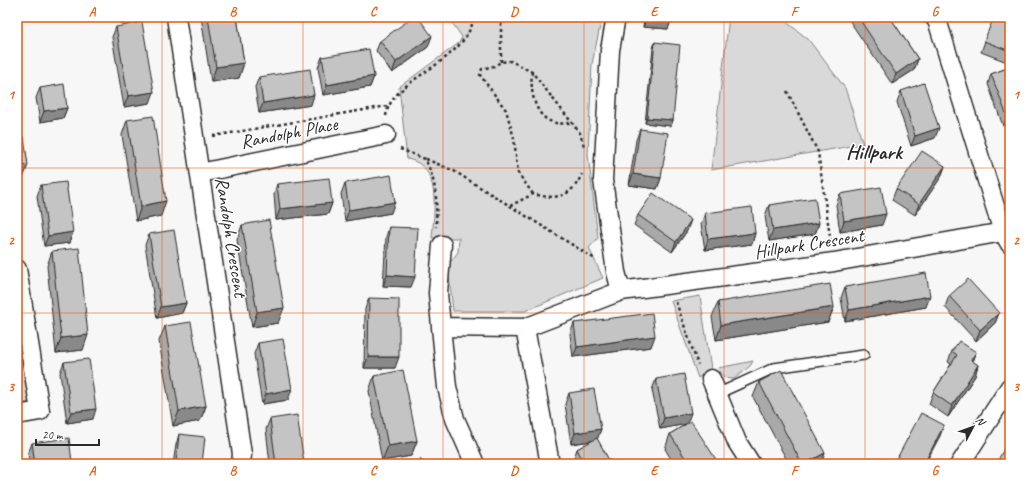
<svg xmlns="http://www.w3.org/2000/svg" width="1027" height="481" font-family="Caveat,sans-serif">
  <rect width="100%" height="100%" fill="#f7f7f7"/>
  <filter id="ink" filterUnits="userSpaceOnUse"><feTurbulence type="fractalNoise" baseFrequency=".025" numOctaves="2"/><feDisplacementMap in="SourceGraphic" scale="8" xChannelSelector="R" yChannelSelector="G"/><feConvolveMatrix kernelMatrix="1 2 1 2 8 2 1 2 1" color-interpolation-filters="sRGB"/></filter>
  <g filter="url(#ink)">
    <path fill="#d9d9d9" stroke="#828282" d="M448,17H602L592,64L588,154L598,238L589,248L603,278L525,311H453L448,265L458,252L459,238H432C434,212 442,165 407,159L399,87L459,43L462,37Z
      M729,17H780L808,39L845,88L863,144L711,170Z
      M700,296L711,369L698,378L671,301Z
      M17,309L33,402L17,404Z
      M753,361L750,366L734,379C724,379 722,376 718,368Z"/>
    <g fill="none" stroke-linecap="round" stroke-linejoin="round">
      <defs>
        <path id="lane" d="M717,394L774,368L864,355"/>
        <path id="street" d="M176,17L242,454L241,464
          M616,17L610,50L603,180L616,272L621,291L834,262L1003,232
          M934,17L937,20L1003,232L1010,244
          M200,173L386,135
          M442,245L438,293L441,327L525,328L621,291
          M17,269L40,411L17,415
          M441,327L447,387L455,419L475,464
          M525,328L550,464
          M711,379L737,442L751,464
          M960,464L1010,387"/>
      </defs>
      <use href="#lane" stroke="#2b2b2b" stroke-width="12"/>
      <use href="#street" stroke="#2b2b2b" stroke-width="21"/>
      <path stroke="#2b2b2b" stroke-width="2.5" stroke-dasharray="3 3" stroke-linecap="butt" d="M501,62V19
        M532,72C530,90 534,119 556,123C561,124 567,123 572,123
        M787,91L818,152L831,244
        M386,116C391,77 465,65 474,17
        M213,136L387,106
        M400,149L425,159C437,182 437,201 436,227
        M426,159L454,171L595,259
        M533,194L518,173L514,138L506,110L480,75L482,69L494,66L501,62L511,61L532,72L580,133L584,146
        M510,206L533,194C556,200 571,198 582,174
        M676,302L698,365"/>
      <use href="#lane" stroke="#fff" stroke-width="9"/>
      <use href="#street" stroke="#fff" stroke-width="18"/>
    </g>
    <path fill="#a9a9a9" stroke="#2b2b2b" d="M120,17H141L140,21L121,24Z
      M201,17H237L244,63L239,78L211,82Z
      M644,17H672L668,29L643,27Z
      M847,17H890L918,59L914,70L892,84Z
      M994,17H1010V55L1007,62L981,52Z
      M116,27L150,103L124,107L112,37Z
      M380,41L428,47L392,73L376,51Z
      M655,42L673,120L671,126L645,123L653,48Z
      M322,57L374,76L370,87L323,95L318,68Z
      M1010,67V124L1003,126L988,84L991,74Z
      M259,77L311,105L259,113L255,87Z
      M40,88L67,108L63,118L40,122L36,98Z
      M901,91L935,138L911,146L897,102Z
      M127,120L161,216L136,221L122,135Z
      M640,129L661,178L657,189L629,185L636,140Z
      M945,166L941,177L915,215L892,200L896,189Z
      M345,183L391,213L345,221L341,194Z
      M277,184L332,203L328,214L276,220L274,194Z
      M41,185L73,232L69,243L44,246L37,196Z
      M840,194L882,225L840,232L836,205Z
      M769,205L819,223L815,234L769,241L765,216Z
      M705,213L755,233L752,244L705,250L701,224Z
      M638,215L687,231L672,252L634,225Z
      M242,225L278,323L252,327L237,240Z
      M389,227L411,287L383,286L386,237Z
      M149,234L186,303L182,313L157,318L145,245Z
      M52,251L83,350L56,353L47,266Z
      M845,287L926,307L845,321L841,298Z
      M949,296L999,313L995,323L976,341L945,307Z
      M369,298L395,368H364L365,309Z
      M718,302L834,307L828,322L716,340L712,317Z
      M574,323L651,347L573,357L570,334Z
      M165,326L206,406L200,421L173,426L159,341Z
      M258,343L288,400L262,404L254,354Z
      M952,351L972,361L978,365L975,376L948,417L929,404L933,393L951,364L948,362Z
      M64,362L93,419L67,423L60,373Z
      M374,376L417,441L411,456L382,461L369,391Z
      M656,379L687,423L719,464H674L665,449L670,434L686,424L660,429L652,390Z
      M759,382L825,453L821,464H789L753,397Z
      M569,393L601,429L597,439L611,464H572L577,449L592,441L571,444L565,404Z
      M270,419L303,464H270L266,429Z
      M179,434L202,464H173L176,445Z
      M32,443L72,464H30L28,454Z"/>
    <path fill="#898989" stroke="#2b2b2b" d="M124,17H141L140,21L121,24Z
      M647,17H656L672,19L668,29L643,27Z
      M432,36L428,47L392,73L396,62Z
      M918,59L914,70L892,84L896,74Z
      M244,63L239,78L211,82L216,67Z
      M374,76L370,87L323,95L327,85Z
      M154,92L150,103L124,107L128,96Z
      M314,95L311,105L259,113L263,103Z
      M67,108L63,118L40,122L44,111Z
      M1010,114V124L1003,126L1007,116Z
      M647,118L673,120L671,126L645,123Z
      M939,128L935,138L911,146L915,136Z
      M28,165L24,176L17,177V167Z
      M945,166L941,177L915,215L919,204Z
      M633,174L661,178L657,189L629,185Z
      M166,201L161,216L136,221L141,206Z
      M395,202L391,213L345,221L349,210Z
      M332,203L328,214L276,220L280,209Z
      M886,214L882,225L840,232L844,221Z
      M691,220L687,231L672,252L676,242Z
      M819,223L815,234L769,241L773,230Z
      M73,232L69,243L44,246L48,236Z
      M755,233L752,244L705,250L708,239Z
      M387,275L415,277L411,287L383,286Z
      M930,296L926,307L845,321L849,310Z
      M186,303L182,313L157,318L161,307Z
      M834,307L828,322L716,340L721,325Z
      M284,308L278,323L252,327L257,312Z
      M999,313L995,323L976,341L980,330Z
      M88,335L83,350L56,353L61,338Z
      M655,336L651,347L573,357L577,347Z
      M976,352L972,362L971,360Z
      M368,357H399L395,368H364Z
      M978,365L975,376L948,417L952,406Z
      M292,389L288,400L262,404L266,394Z
      M206,406L200,421L173,426L179,411Z
      M96,409L93,419L67,423L71,412Z
      M691,413L687,424L660,429L664,418Z
      M944,425L940,436L925,464H924Z
      M601,429L597,440L571,444L575,433Z
      M417,441L411,456L382,461L388,446Z
      M825,453L821,464H804Z
      M72,462V464H61Z"/>
    <path fill="#c4c4c4" stroke="#2b2b2b" d="M208,17H237L244,63L216,67Z
      M413,17H418L432,36L396,62L380,41Z
      M656,17H672V19Z
      M858,17H890L918,59L896,74Z
      M994,17H1010V51L984,41Z
      M142,22L154,92L128,96L116,27Z
      M655,42L680,45L673,120L647,118Z
      M369,49L374,76L327,85L322,57Z
      M1010,67V114L1007,116L991,74Z
      M310,69L314,95L263,103L259,77Z
      M924,83L939,128L915,136L901,91Z
      M64,84L67,108L44,111L40,88Z
      M153,116L166,201L141,206L127,120Z
      M640,129L668,133L661,178L633,174Z
      M24,137L28,165L17,167V138Z
      M922,151L945,166L919,204L896,189Z
      M391,175L395,202L349,210L345,183Z
      M329,178L332,203L280,209L277,184Z
      M66,182L73,232L48,236L41,185Z
      M881,187L886,214L844,221L840,194Z
      M653,193L691,220L676,242L638,215Z
      M815,198L819,223L773,230L769,205Z
      M752,207L755,233L708,239L705,213Z
      M269,220L284,308L257,312L242,225Z
      M389,227L418,228L415,277L387,275Z
      M174,230L186,303L161,307L149,234Z
      M79,248L88,335L61,338L52,251Z
      M926,273L930,296L849,310L845,287Z
      M968,279L999,313L980,330L949,296Z
      M830,284L834,307L721,325L718,302Z
      M369,298L399,299V357H368Z
      M652,313L655,336L577,347L574,323Z
      M191,322L206,406L179,411L165,326Z
      M283,339L292,389L266,394L258,343Z
      M959,341L976,352L971,360L978,365L952,406L933,393L957,355L952,351Z
      M89,359L96,409L71,412L64,362Z
      M403,370L417,441L388,446L374,376Z
      M781,370L825,453L804,464H802L759,382Z
      M684,374L691,413L664,418L656,379Z
      M594,389L601,429L575,433L569,393Z
      M921,413L944,425L924,464H894Z
      M297,415L304,463L299,464H276L270,419Z
      M691,421L719,464H689L670,434Z
      M179,434L205,437L202,464H176Z
      M69,438L72,462L61,464H35L32,443Z
      M597,438L611,464H585L577,449Z
      M1006,445L1010,447V464H996Z
      M420,459L425,464H414Z"/>
  </g>
  <path fill="none" stroke="#e8590c" stroke-width="1" stroke-opacity="0.55" d="M162,17V464M303,17V464M443,17V464M584,17V464M724,17V464M865,17V464M17,168H1010M17,313H1010"/>
  <g text-anchor="middle" dominant-baseline="central" stroke-width="3" stroke-linejoin="round" paint-order="stroke">
    <g font-size="19" fill="#2b2b2b" stroke="#fff">
      <text transform="translate(289 133) rotate(-11)">Randolph Place</text>
      <text transform="translate(231 237) rotate(81)">Randolph Crescent</text>
      <text transform="translate(809 244) rotate(-9)">Hillpark Crescent</text>
    </g>
    <g font-size="21" font-weight="bold" fill="#2b2b2b" stroke="#fff">
      <text x="874" y="152">Hillpark</text>
    </g>
  </g>
  <rect width="1027" height="481" fill="none" stroke="#fff" stroke-width="44"/>
  <g transform="translate(973 427) rotate(49)" stroke="#ffffff" stroke-width="3" paint-order="stroke">
  <path d="M0-3L7 15L0 10L-7 15Z" fill="#2b2b2b"/>
  <text y="-6" font-size="11" font-weight="bold" text-anchor="middle" fill="#2b2b2b">N</text>
  </g>
  <path d="M36 439v6h63v-6" fill="none" stroke="#2b2b2b" stroke-width="2"/>
  <text x="42" y="439" font-size="12" fill="#2b2b2b" stroke="#ffffff" stroke-width="3" paint-order="stroke">20 m</text>
  <rect x="22" y="22" width="983" height="437" fill="none" stroke="#e8590c" stroke-width="1.5"/>
  <g font-size="13" text-anchor="middle" font-weight="bold" fill="#e8590c">
    <text x="92" y="16">A</text>
    <text x="233" y="16">B</text>
    <text x="373" y="16">C</text>
    <text x="514" y="16">D</text>
    <text x="654" y="16">E</text>
    <text x="794" y="16">F</text>
    <text x="935" y="16">G</text>
    <text x="11" y="99">1</text>
    <text x="1016" y="99">1</text>
    <text x="11" y="245">2</text>
    <text x="1016" y="245">2</text>
    <text x="11" y="391">3</text>
    <text x="1016" y="391">3</text>
    <text x="92" y="475">A</text>
    <text x="233" y="475">B</text>
    <text x="373" y="475">C</text>
    <text x="514" y="475">D</text>
    <text x="654" y="475">E</text>
    <text x="794" y="475">F</text>
    <text x="935" y="475">G</text>
  </g>
</svg>
